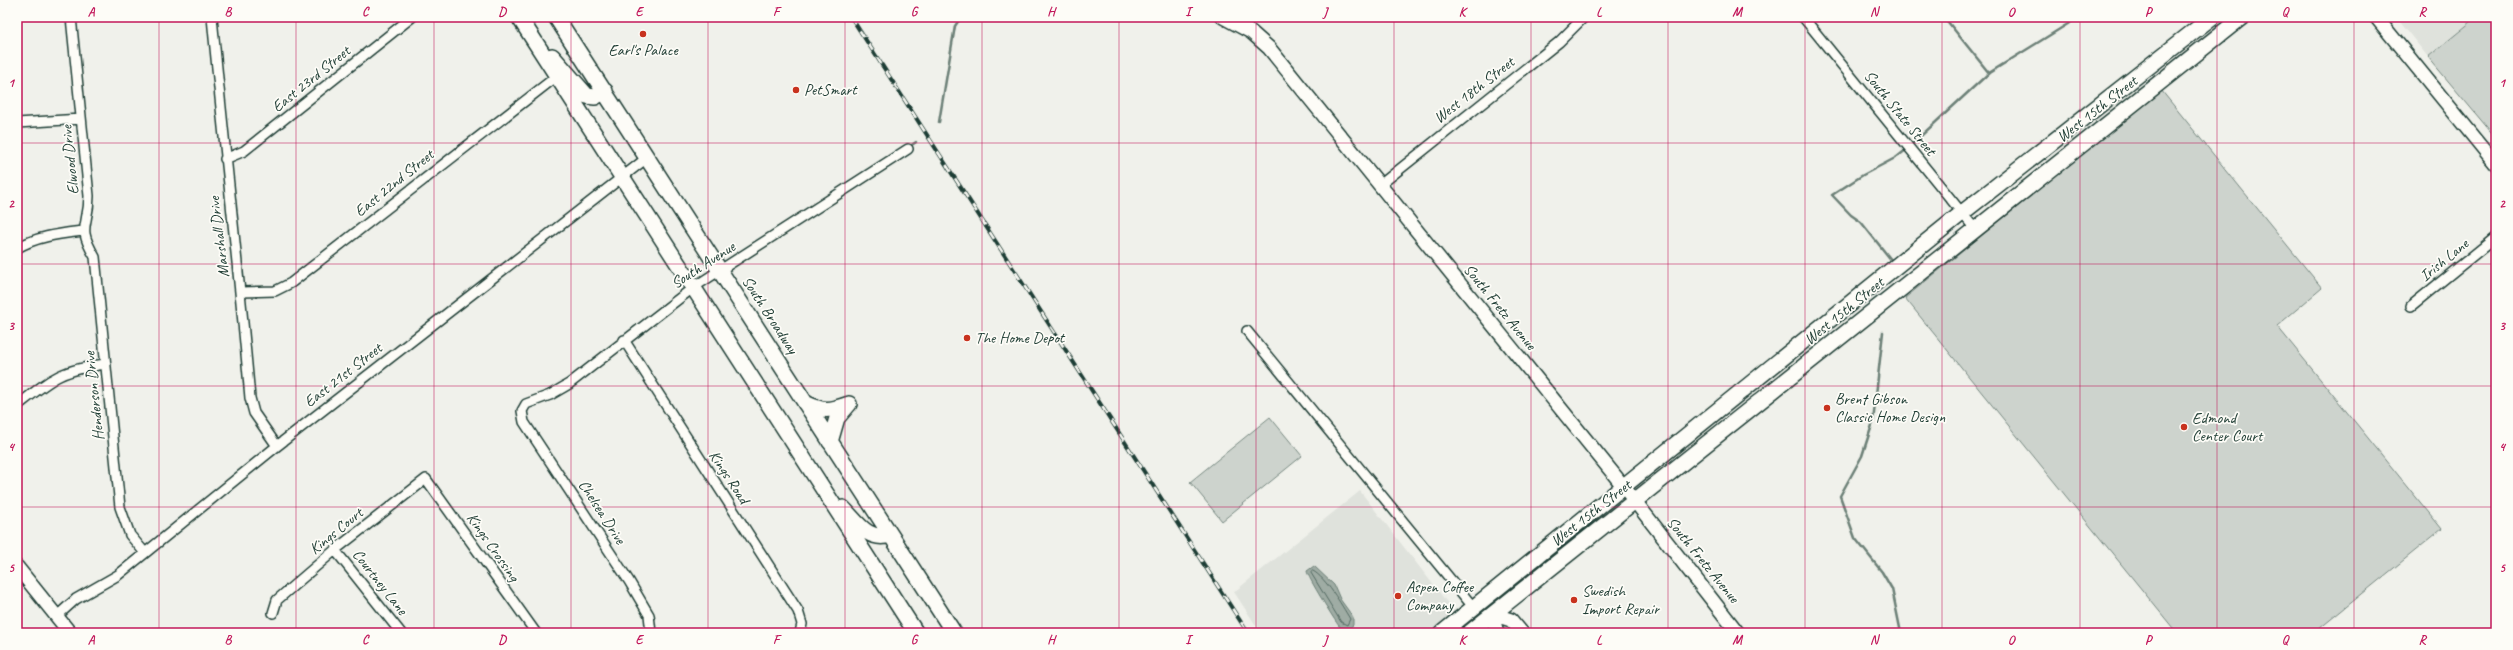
<svg xmlns="http://www.w3.org/2000/svg" width="2513" height="650" font-family="Caveat,sans-serif">
  <rect width="100%" height="100%" fill="#f0f1eb"/>
  <filter id="ink" filterUnits="userSpaceOnUse"><feTurbulence type="fractalNoise" baseFrequency=".025" numOctaves="2"/><feDisplacementMap in="SourceGraphic" scale="8" xChannelSelector="R" yChannelSelector="G"/><feConvolveMatrix kernelMatrix="1 2 1 2 8 2 1 2 1" color-interpolation-filters="sRGB"/></filter>
  <g filter="url(#ink)">
    <path fill="#dfe2dc" d="M2396,17H2477L2428,57Z
      M1360,491L1457,615L1436,633H1261L1234,592Z"/>
    <path fill="#cdd3cd" stroke="#768880" d="M2477,17H2496V138L2428,57Z
      M2161,90L2322,288L2277,326L2442,529L2314,633H2177L1905,298Z
      M1270,417L1302,456L1222,521L1190,482Z"/>
    <path fill="#9faca4" stroke="#6c8077" d="M1314,566L1334,585L1340,599L1353,617V625L1347,630C1344,629 1342,628 1339,626C1335,621 1307,576 1307,571Z"/>
    <g fill="none" stroke-linecap="round" stroke-linejoin="round">
      <path stroke="#526961" stroke-width="1" d="M1313,571C1326,578 1341,604 1350,619L1347,625L1341,622L1311,573Z"/>
      <path stroke="#6c8077" stroke-width="2.5" d="M1944,17L1989,73
        M939,122L955,26L961,17
        M1910,146L1989,73L2079,17
        M909,147L916,142
        M1892,261L1861,222L1851,215L1832,195L1863,175L1897,157L1907,149
        M1883,332L1873,422L1862,456L1840,496L1855,538L1882,572L1892,589L1901,633"/>
      <defs>
        <path id="street" d="M71,17L89,196C89,227 76,225 95,257L120,507L130,535L145,553
          M212,17C224,144 239,271 250,398L254,413L277,446
          M1803,17L1975,229
          M17,123L81,119
          M225,159L244,151L412,17
          M1380,185L1559,42L1584,17
          M17,248C38,236 59,234 83,231
          M241,292L275,291L291,283L557,76
          M2411,306L2496,237
          M1247,331L1474,608
          M624,340L798,611L802,624L800,633
          M17,406C52,378 60,370 106,364
          M335,550L401,633
          M273,613L277,600L292,587L335,550L426,479L536,633
          M57,616L76,599L118,575L277,446L648,157
          M651,633L649,615L629,581L524,422L522,411L526,404L550,395L569,384L694,287L908,149"/>
        <path id="secondary" d="M1223,17L1251,32L1269,48L1616,477L1738,633
          M2376,17L2496,164
          M17,567L70,633
          M1497,633L1492,614L1511,620L1522,633"/>
        <path id="primary" d="M519,17L916,633
          M556,17L954,633
          M552,56L587,96L595,97L605,91
          M805,403C824,412 829,411 849,404
          M830,442L837,418L849,404
          M843,508C857,522 868,542 890,535
          M1442,633L1962,213L2212,17
          M1469,633L2242,17"/>
      </defs>
      <use href="#street" stroke="#1f3d34" stroke-width="12"/>
      <use href="#secondary" stroke="#1f3d34" stroke-width="16"/>
      <use href="#primary" stroke="#1f3d34" stroke-width="18"/>
      <use href="#street" stroke="#fdfcf7" stroke-width="9"/>
      <use href="#secondary" stroke="#fdfcf7" stroke-width="13"/>
      <use href="#primary" stroke="#fdfcf7" stroke-width="15"/>
      <defs>
        <path id="rail" d="M851,17L1248,633"/>
      </defs>
      <use href="#rail" stroke="#1f3d34" stroke-width="4"/>
      <use href="#rail" stroke="#fdfcf7" stroke-width="2.5" stroke-dasharray="8" stroke-linecap="butt"/>
    </g>
  </g>
  <path fill="none" stroke="#c2185b" stroke-width="1" stroke-opacity="0.55" d="M159,17V633M296,17V633M434,17V633M571,17V633M708,17V633M845,17V633M982,17V633M1119,17V633M1256,17V633M1394,17V633M1531,17V633M1668,17V633M1805,17V633M1942,17V633M2080,17V633M2217,17V633M2354,17V633M17,143H2496M17,264H2496M17,386H2496M17,507H2496"/>
  <g fill="#c8321e" stroke="#fdfcf7" stroke-width="1.5">
    <circle cx="643" cy="34" r="4"/>
    <circle cx="796" cy="90" r="4"/>
    <circle cx="967" cy="338" r="4"/>
    <circle cx="1827" cy="408" r="4"/>
    <circle cx="2184" cy="427" r="4"/>
    <circle cx="1398" cy="596" r="4"/>
    <circle cx="1574" cy="600" r="4"/>
  </g>
  <g text-anchor="middle" dominant-baseline="central" stroke-width="3.5" stroke-linejoin="round" paint-order="stroke">
    <g font-size="16" fill="#1f3d34" stroke="#fdfcf7" text-anchor="start">
      <text x="643" y="50" text-anchor="middle">Earl's Palace</text>
      <text x="804" y="90">PetSmart</text>
      <text x="975" y="338">The Home Depot</text>
      <text x="1835" y="399">Brent Gibson<tspan x="1835" dy="18">Classic Home Design</tspan></text>
      <text x="2192" y="418">Edmond<tspan x="2192" dy="18">Center Court</tspan></text>
      <text x="1406" y="587">Aspen Coffee<tspan x="1406" dy="18">Company</tspan></text>
      <text x="1582" y="591">Swedish<tspan x="1582" dy="18">Import Repair</tspan></text>
    </g>
    <g font-size="16" fill="#1f3d34" stroke="#fdfcf7">
      <text transform="translate(311 79) rotate(-39)">East 23rd Street</text>
      <text transform="translate(1474 90) rotate(-38)">West 18th Street</text>
      <text transform="translate(2097 109) rotate(-38)">West 15th Street</text>
      <text transform="translate(1900 113) rotate(51)">South State Street</text>
      <text transform="translate(70 160) rotate(-96)">Elwood Drive</text>
      <text transform="translate(394 183) rotate(-39)">East 22nd Street</text>
      <text transform="translate(219 237) rotate(-97)">Marshall Drive</text>
      <text transform="translate(2444 260) rotate(-39)">Irish Lane</text>
      <text transform="translate(703 265) rotate(-33)">South Avenue</text>
      <text transform="translate(1500 307) rotate(51)">South Fretz Avenue</text>
      <text transform="translate(1844 311) rotate(-39)">West 15th Street</text>
      <text transform="translate(770 315) rotate(57)">South Broadway</text>
      <text transform="translate(343 375) rotate(-38)">East 21st Street</text>
      <text transform="translate(94 396) rotate(-96)">Henderson Drive</text>
      <text transform="translate(729 477) rotate(57)">Kings Road</text>
      <text transform="translate(602 512) rotate(57)">Chelsea Drive</text>
      <text transform="translate(1591 513) rotate(-38)">West 15th Street</text>
      <text transform="translate(336 531) rotate(-39)">Kings Court</text>
      <text transform="translate(493 547) rotate(55)">Kings Crossing</text>
      <text transform="translate(1703 560) rotate(51)">South Fretz Avenue</text>
      <text transform="translate(380 582) rotate(52)">Courtney Lane</text>
    </g>
  </g>
  <rect width="2513" height="650" fill="none" stroke="#fdfcf7" stroke-width="44"/>
  <rect x="22" y="22" width="2469" height="606" fill="none" stroke="#c2185b" stroke-width="1.5"/>
  <g font-size="13" text-anchor="middle" font-weight="bold" fill="#c2185b">
    <text x="91" y="16">A</text>
    <text x="228" y="16">B</text>
    <text x="365" y="16">C</text>
    <text x="502" y="16">D</text>
    <text x="639" y="16">E</text>
    <text x="776" y="16">F</text>
    <text x="914" y="16">G</text>
    <text x="1051" y="16">H</text>
    <text x="1188" y="16">I</text>
    <text x="1325" y="16">J</text>
    <text x="1462" y="16">K</text>
    <text x="1599" y="16">L</text>
    <text x="1737" y="16">M</text>
    <text x="1874" y="16">N</text>
    <text x="2011" y="16">O</text>
    <text x="2148" y="16">P</text>
    <text x="2285" y="16">Q</text>
    <text x="2422" y="16">R</text>
    <text x="11" y="87">1</text>
    <text x="2502" y="87">1</text>
    <text x="11" y="208">2</text>
    <text x="2502" y="208">2</text>
    <text x="11" y="330">3</text>
    <text x="2502" y="330">3</text>
    <text x="11" y="451">4</text>
    <text x="2502" y="451">4</text>
    <text x="11" y="572">5</text>
    <text x="2502" y="572">5</text>
    <text x="91" y="644">A</text>
    <text x="228" y="644">B</text>
    <text x="365" y="644">C</text>
    <text x="502" y="644">D</text>
    <text x="639" y="644">E</text>
    <text x="776" y="644">F</text>
    <text x="914" y="644">G</text>
    <text x="1051" y="644">H</text>
    <text x="1188" y="644">I</text>
    <text x="1325" y="644">J</text>
    <text x="1462" y="644">K</text>
    <text x="1599" y="644">L</text>
    <text x="1737" y="644">M</text>
    <text x="1874" y="644">N</text>
    <text x="2011" y="644">O</text>
    <text x="2148" y="644">P</text>
    <text x="2285" y="644">Q</text>
    <text x="2422" y="644">R</text>
  </g>
</svg>
